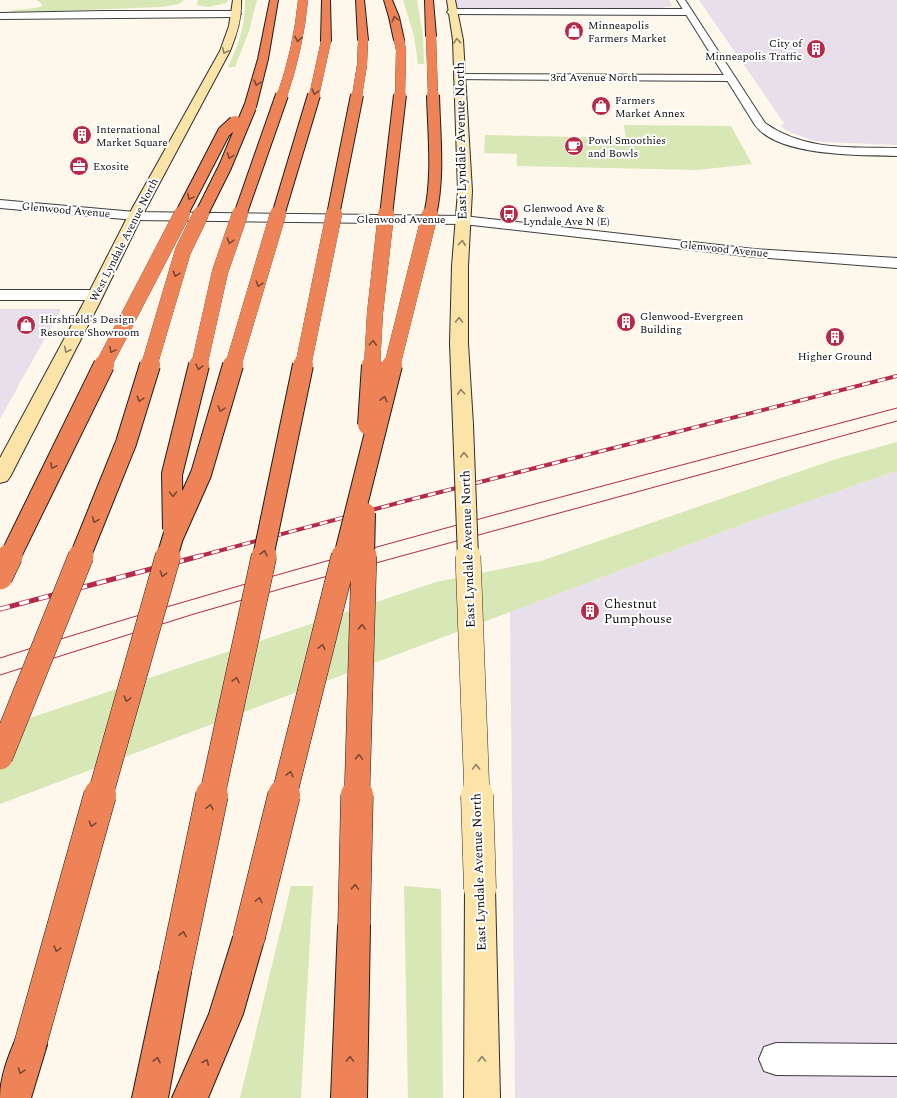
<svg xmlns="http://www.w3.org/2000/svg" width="897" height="1098" font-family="Spectral,serif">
  <rect width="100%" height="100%" fill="#fef7eb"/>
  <path fill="#e7e0ea" d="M454,0H669L672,5L670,7L659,8L464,9L456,8Z
    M699,0H897V145L823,142L811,140L787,131L781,126L784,123Z
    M0,309H61L0,419Z
    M897,471V1098H515L510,612L762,517Z"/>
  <path fill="#d8e7b6" d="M36,0H184L179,4L161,7L6,13C17,7 30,11 42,6L41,3Z
    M198,0H228L226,3L208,7L197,5Z
    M245,0H257L249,31L235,67H228C238,45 246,25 245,0Z
    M403,0H417L423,36L424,64H418L414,36Z
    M624,125L731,126L752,164L697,170L517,166V154L484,153L485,135L626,138Z
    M897,442V471L762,517L0,804V728L436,582L541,561L839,458Z
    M291,886H313L301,1098H240Z
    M404,886L441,889L443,1098H408Z"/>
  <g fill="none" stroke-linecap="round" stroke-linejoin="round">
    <defs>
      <path id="minor" d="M452,9H688L693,12L688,15L449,14L447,12L449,10Z
        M104,11H236L241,14L236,17L0,19V13Z
        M459,74L729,75L734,78L729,81L455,79L454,77L455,75Z
        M0,290H95L101,292L103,295L101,298L95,300H0Z
        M776,1043L897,1044V1076L776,1075L764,1071L759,1059L764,1047Z"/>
      <path id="tertiary" d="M677,0H685L765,123C804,151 851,147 897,148V156C861,155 778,157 755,125Z
        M0,200L135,212L463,216L754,249L897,258V268L754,257L463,224L135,220L0,208Z"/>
      <path id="secondary" d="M233,0H241C242,18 237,34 230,51L142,216L99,304L10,477L7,481L0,483V458L83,304L128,216L220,51L229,26Z
        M447,0H455L463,40L472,191L468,266V343L473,425L470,429L463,431L456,429L453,425L450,343L452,266L458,191L453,40Z
        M480,876L491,880L495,889L500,1098H464L465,889L469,880Z"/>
      <path id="motorway" d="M270,0H278L268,59L256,107L254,109H246L244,107L258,59Z
        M322,0H330L331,41L326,44L321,41Z
        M356,0H364L368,40L363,43L358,40Z
        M384,0H392L399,17L404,40L402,42H396L394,40L389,17Z
        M425,0H433L436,36L431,39L426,36Z
        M354,912L365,916L370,926L367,1098H331L338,926L343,916Z
        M249,923L260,927L265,937L243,1014L208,1098H172L209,1014L233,937L238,927Z
        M175,958L186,962L191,972L168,1098H132L159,972L164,962Z
        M30,1029L42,1034L47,1045L31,1098H0C0,1076 9,1054 18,1034Z"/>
    </defs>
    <use href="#minor" stroke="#3f3f3f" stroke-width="2"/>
    <use href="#tertiary" stroke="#3f3f3f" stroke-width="2"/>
    <use href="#secondary" stroke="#2e2e2e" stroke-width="2"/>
    <use href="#motorway" stroke="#1d1d1d" stroke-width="2"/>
    <use href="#minor" fill="#fff" fill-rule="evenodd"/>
    <use href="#tertiary" fill="#fff" fill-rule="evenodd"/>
    <use href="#secondary" fill="#fce4a8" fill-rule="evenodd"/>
    <use href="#motorway" fill="#ef8358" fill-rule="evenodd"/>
    <path stroke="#b62949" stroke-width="1" d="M0,658C296,564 597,488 897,408
      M0,675L194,614L284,588L897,421"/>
    <defs>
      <path id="rail-far1" d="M196,557L413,499L897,376"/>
      <path id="rail" d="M0,609L200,556"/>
    </defs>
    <use href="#rail-far1" stroke="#b62949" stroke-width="4"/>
    <use href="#rail" stroke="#b62949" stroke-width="5"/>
    <use href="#rail-far1" stroke="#fff" stroke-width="2.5" stroke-dasharray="8" stroke-linecap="butt"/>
    <use href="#rail" stroke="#fff" stroke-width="3.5" stroke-dasharray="10" stroke-linecap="butt"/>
    <defs>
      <path id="secondary-bridge-far2" d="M463,425L468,557"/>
      <path id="secondary-bridge-far1" d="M468,556L477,796"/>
      <path id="secondary-bridge" d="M477,795L480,889"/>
      <path id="motorway-bridge-far5" d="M431,36L433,96
        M399,40L401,50L400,96
        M282,96C293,64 300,33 303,0
        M314,96L326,41
        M357,96L362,65L363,40"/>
      <path id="motorway-bridge-far4" d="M181,215L224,132L235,122
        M201,215L225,167L250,107
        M240,215L282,95
        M278,215L314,95
        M333,215L357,95
        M386,215L400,95
        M430,215C439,177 434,134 433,95"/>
      <path id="motorway-bridge-far3" d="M103,366L182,214
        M149,366L183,251L201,214
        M199,366L220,272L240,214
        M233,366L278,214
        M303,366L334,214
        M372,366L375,313L386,214
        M392,366L430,214"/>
      <path id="motorway-bridge-far2" d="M368,425L372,365
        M173,529L172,474L199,365
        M10,557L104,365
        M80,557L126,443L150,365
        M167,557L173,537L201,474L233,365
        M263,557L303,365
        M344,557L392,365
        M364,557L365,513"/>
      <path id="motorway-bridge-far1" d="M0,577L10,556
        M0,757L81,556
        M100,796L168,556
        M212,796L264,556
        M284,796L344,556
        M357,796L364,556"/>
      <path id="motorway-bridge" d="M354,926L357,795
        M249,937L284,795
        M175,972L212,795
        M30,1045L100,795"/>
    </defs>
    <use href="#secondary-bridge-far2" stroke="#2e2e2e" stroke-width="22" stroke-linecap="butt"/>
    <use href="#secondary-bridge-far1" stroke="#2e2e2e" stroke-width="26" stroke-linecap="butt"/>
    <use href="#secondary-bridge" stroke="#2e2e2e" stroke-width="33" stroke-linecap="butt"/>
    <use href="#motorway-bridge-far5" stroke="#1d1d1d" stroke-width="10" stroke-linecap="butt"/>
    <use href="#motorway-bridge-far4" stroke="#1d1d1d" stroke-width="14" stroke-linecap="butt"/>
    <use href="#motorway-bridge-far3" stroke="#1d1d1d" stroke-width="16" stroke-linecap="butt"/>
    <use href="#motorway-bridge-far2" stroke="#1d1d1d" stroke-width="22" stroke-linecap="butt"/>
    <use href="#motorway-bridge-far1" stroke="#1d1d1d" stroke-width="26" stroke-linecap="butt"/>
    <use href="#motorway-bridge" stroke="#1d1d1d" stroke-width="33" stroke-linecap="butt"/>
    <use href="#secondary-bridge-far2" stroke="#fce4a8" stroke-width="20"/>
    <use href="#secondary-bridge-far1" stroke="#fce4a8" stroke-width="25"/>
    <use href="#secondary-bridge" stroke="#fce4a8" stroke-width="32"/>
    <use href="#motorway-bridge-far5" stroke="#ef8358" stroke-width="10"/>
    <use href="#motorway-bridge-far4" stroke="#ef8358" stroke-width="12"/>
    <use href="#motorway-bridge-far3" stroke="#ef8358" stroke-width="16"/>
    <use href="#motorway-bridge-far2" stroke="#ef8358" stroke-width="20"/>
    <use href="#motorway-bridge-far1" stroke="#ef8358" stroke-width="25"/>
    <use href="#motorway-bridge" stroke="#ef8358" stroke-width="32"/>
  </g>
  <defs><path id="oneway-chevron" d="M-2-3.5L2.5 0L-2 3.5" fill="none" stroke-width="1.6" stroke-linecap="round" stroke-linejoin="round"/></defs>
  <g stroke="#7e4832">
    <use href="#oneway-chevron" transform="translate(395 19) rotate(-104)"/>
    <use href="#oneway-chevron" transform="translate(298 39) rotate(101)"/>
    <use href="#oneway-chevron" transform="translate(257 83) rotate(106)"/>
    <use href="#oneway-chevron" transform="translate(315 92) rotate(105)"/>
    <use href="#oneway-chevron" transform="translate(230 156) rotate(111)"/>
    <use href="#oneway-chevron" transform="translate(190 197) rotate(118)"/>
    <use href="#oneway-chevron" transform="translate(230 241) rotate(108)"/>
    <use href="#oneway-chevron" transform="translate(176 274) rotate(107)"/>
    <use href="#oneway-chevron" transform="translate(259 284) rotate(107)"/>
    <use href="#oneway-chevron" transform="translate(373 343) rotate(-86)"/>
    <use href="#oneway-chevron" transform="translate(112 350) rotate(118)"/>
    <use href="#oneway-chevron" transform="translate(199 367) rotate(103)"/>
    <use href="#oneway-chevron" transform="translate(140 399) rotate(106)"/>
    <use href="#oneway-chevron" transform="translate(384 399) rotate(-76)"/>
    <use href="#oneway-chevron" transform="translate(221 409) rotate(107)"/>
    <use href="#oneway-chevron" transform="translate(53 466) rotate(116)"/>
    <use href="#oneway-chevron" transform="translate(173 494) rotate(89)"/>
    <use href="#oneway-chevron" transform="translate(95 520) rotate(112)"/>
    <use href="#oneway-chevron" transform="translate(264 553) rotate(-77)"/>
    <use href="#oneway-chevron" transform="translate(163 574) rotate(106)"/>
    <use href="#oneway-chevron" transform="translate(362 627) rotate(-88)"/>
    <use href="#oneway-chevron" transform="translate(322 647) rotate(-76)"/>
    <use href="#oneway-chevron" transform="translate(236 680) rotate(-78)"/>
    <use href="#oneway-chevron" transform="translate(127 699) rotate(106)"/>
    <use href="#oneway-chevron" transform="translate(359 757) rotate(-88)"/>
    <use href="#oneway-chevron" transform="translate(290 774) rotate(-76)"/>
    <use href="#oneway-chevron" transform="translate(210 807) rotate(-78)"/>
    <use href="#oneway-chevron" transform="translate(92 824) rotate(106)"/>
    <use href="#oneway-chevron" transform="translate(355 887) rotate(-88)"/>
    <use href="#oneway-chevron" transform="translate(259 900) rotate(-76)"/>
    <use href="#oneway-chevron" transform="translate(183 934) rotate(-78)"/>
    <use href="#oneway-chevron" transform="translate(57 949) rotate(106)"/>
    <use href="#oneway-chevron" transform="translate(350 1059) rotate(-88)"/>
    <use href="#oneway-chevron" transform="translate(157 1060) rotate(-78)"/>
    <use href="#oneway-chevron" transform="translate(206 1062) rotate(-67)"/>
    <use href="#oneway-chevron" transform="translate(21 1071) rotate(108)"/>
  </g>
  <g stroke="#908362">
    <use href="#oneway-chevron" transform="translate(457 41) rotate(-96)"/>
    <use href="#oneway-chevron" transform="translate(225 51) rotate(116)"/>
    <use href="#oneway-chevron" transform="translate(462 243) rotate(-85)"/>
    <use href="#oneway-chevron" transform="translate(459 320) rotate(-89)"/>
    <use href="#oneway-chevron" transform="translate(67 350) rotate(117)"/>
    <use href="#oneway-chevron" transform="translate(461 392) rotate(-93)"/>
    <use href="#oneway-chevron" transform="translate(464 455) rotate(-92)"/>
    <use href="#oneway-chevron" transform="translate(476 767) rotate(-92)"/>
    <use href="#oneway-chevron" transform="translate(482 1059) rotate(-91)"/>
  </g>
  <defs>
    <symbol id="shop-disc" viewBox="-11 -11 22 22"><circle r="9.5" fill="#b62949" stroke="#fff"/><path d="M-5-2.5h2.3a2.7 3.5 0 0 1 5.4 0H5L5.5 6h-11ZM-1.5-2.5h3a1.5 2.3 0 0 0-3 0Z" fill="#fff"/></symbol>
    <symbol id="building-disc" viewBox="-11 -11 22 22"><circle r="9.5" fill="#b62949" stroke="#fff"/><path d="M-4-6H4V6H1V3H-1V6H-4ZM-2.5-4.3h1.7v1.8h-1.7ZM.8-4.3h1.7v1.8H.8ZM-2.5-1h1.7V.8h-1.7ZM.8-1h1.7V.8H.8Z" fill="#fff"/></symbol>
    <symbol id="cafe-disc" viewBox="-11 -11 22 22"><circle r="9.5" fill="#b62949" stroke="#fff"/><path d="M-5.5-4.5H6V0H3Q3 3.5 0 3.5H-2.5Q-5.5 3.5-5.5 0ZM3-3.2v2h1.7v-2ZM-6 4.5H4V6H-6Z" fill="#fff"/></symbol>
    <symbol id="office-disc" viewBox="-11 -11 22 22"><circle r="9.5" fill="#b62949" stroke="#fff"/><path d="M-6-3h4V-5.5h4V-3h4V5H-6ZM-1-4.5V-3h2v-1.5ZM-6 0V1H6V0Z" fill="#fff"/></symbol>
    <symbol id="bus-disc" viewBox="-11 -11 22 22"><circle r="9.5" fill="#b62949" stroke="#fff"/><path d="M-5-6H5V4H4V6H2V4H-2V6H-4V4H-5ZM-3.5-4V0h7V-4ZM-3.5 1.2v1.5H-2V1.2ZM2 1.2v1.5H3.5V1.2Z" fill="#fff"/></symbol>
  </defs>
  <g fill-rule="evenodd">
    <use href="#shop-disc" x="563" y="20" width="22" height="22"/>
    <use href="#building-disc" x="805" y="38" width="22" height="22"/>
    <use href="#shop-disc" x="590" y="95" width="22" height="22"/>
    <use href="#building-disc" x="71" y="124" width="22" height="22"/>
    <use href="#cafe-disc" x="563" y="135" width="22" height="22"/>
    <use href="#office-disc" x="68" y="155" width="22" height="22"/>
    <use href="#bus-disc" x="498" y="203" width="22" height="22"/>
    <use href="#building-disc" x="615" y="311" width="22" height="22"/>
    <use href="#shop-disc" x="15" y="314" width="22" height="22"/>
    <use href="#building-disc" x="824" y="326" width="22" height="22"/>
    <use href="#building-disc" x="579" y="600" width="22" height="22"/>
  </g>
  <g text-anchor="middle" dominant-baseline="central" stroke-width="4" stroke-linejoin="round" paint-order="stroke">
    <g font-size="11" fill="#0c0c0c" stroke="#fff" text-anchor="start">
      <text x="588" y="25">Minneapolis<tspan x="588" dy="13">Farmers Market</tspan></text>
      <text x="802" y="43" text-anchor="end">City of<tspan x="802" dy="13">Minneapolis Traffic</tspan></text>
      <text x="615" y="100">Farmers<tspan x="615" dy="13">Market Annex</tspan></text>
      <text x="96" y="129">International<tspan x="96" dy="13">Market Square</tspan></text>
      <text x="588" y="140">Powl Smoothies<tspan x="588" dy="13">and Bowls</tspan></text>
      <text x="93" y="166">Exosite</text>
      <text x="523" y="208">Glenwood Ave &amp;<tspan x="523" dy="13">Lyndale Ave N (E)</tspan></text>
      <text x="640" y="316">Glenwood-Evergreen<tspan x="640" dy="13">Building</tspan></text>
      <text x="40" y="319">Hirshfield's Design<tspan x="40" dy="13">Resource Showroom</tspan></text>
      <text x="835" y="356" text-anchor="middle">Higher Ground</text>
    </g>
    <g font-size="11" fill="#0c0c0c" stroke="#fff">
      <text x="594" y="77">3rd Avenue North</text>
      <text transform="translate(66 210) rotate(5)">Glenwood Avenue</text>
      <text x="401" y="219">Glenwood Avenue</text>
      <text transform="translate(124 240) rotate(-63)">West Lyndale Avenue North</text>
      <text transform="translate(724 249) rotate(6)">Glenwood Avenue</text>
    </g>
    <g font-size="13" fill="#0c0c0c" stroke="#fff">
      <text transform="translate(461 141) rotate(-91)">East Lyndale Avenue North</text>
      <text transform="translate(468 549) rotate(-92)">East Lyndale Avenue North</text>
      <text transform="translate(479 872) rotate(-92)">East Lyndale Avenue North</text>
    </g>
    <g font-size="13" fill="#0c0c0c" stroke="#fff" text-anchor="start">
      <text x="604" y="604">Chestnut<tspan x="604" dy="15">Pumphouse</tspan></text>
    </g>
  </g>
</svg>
